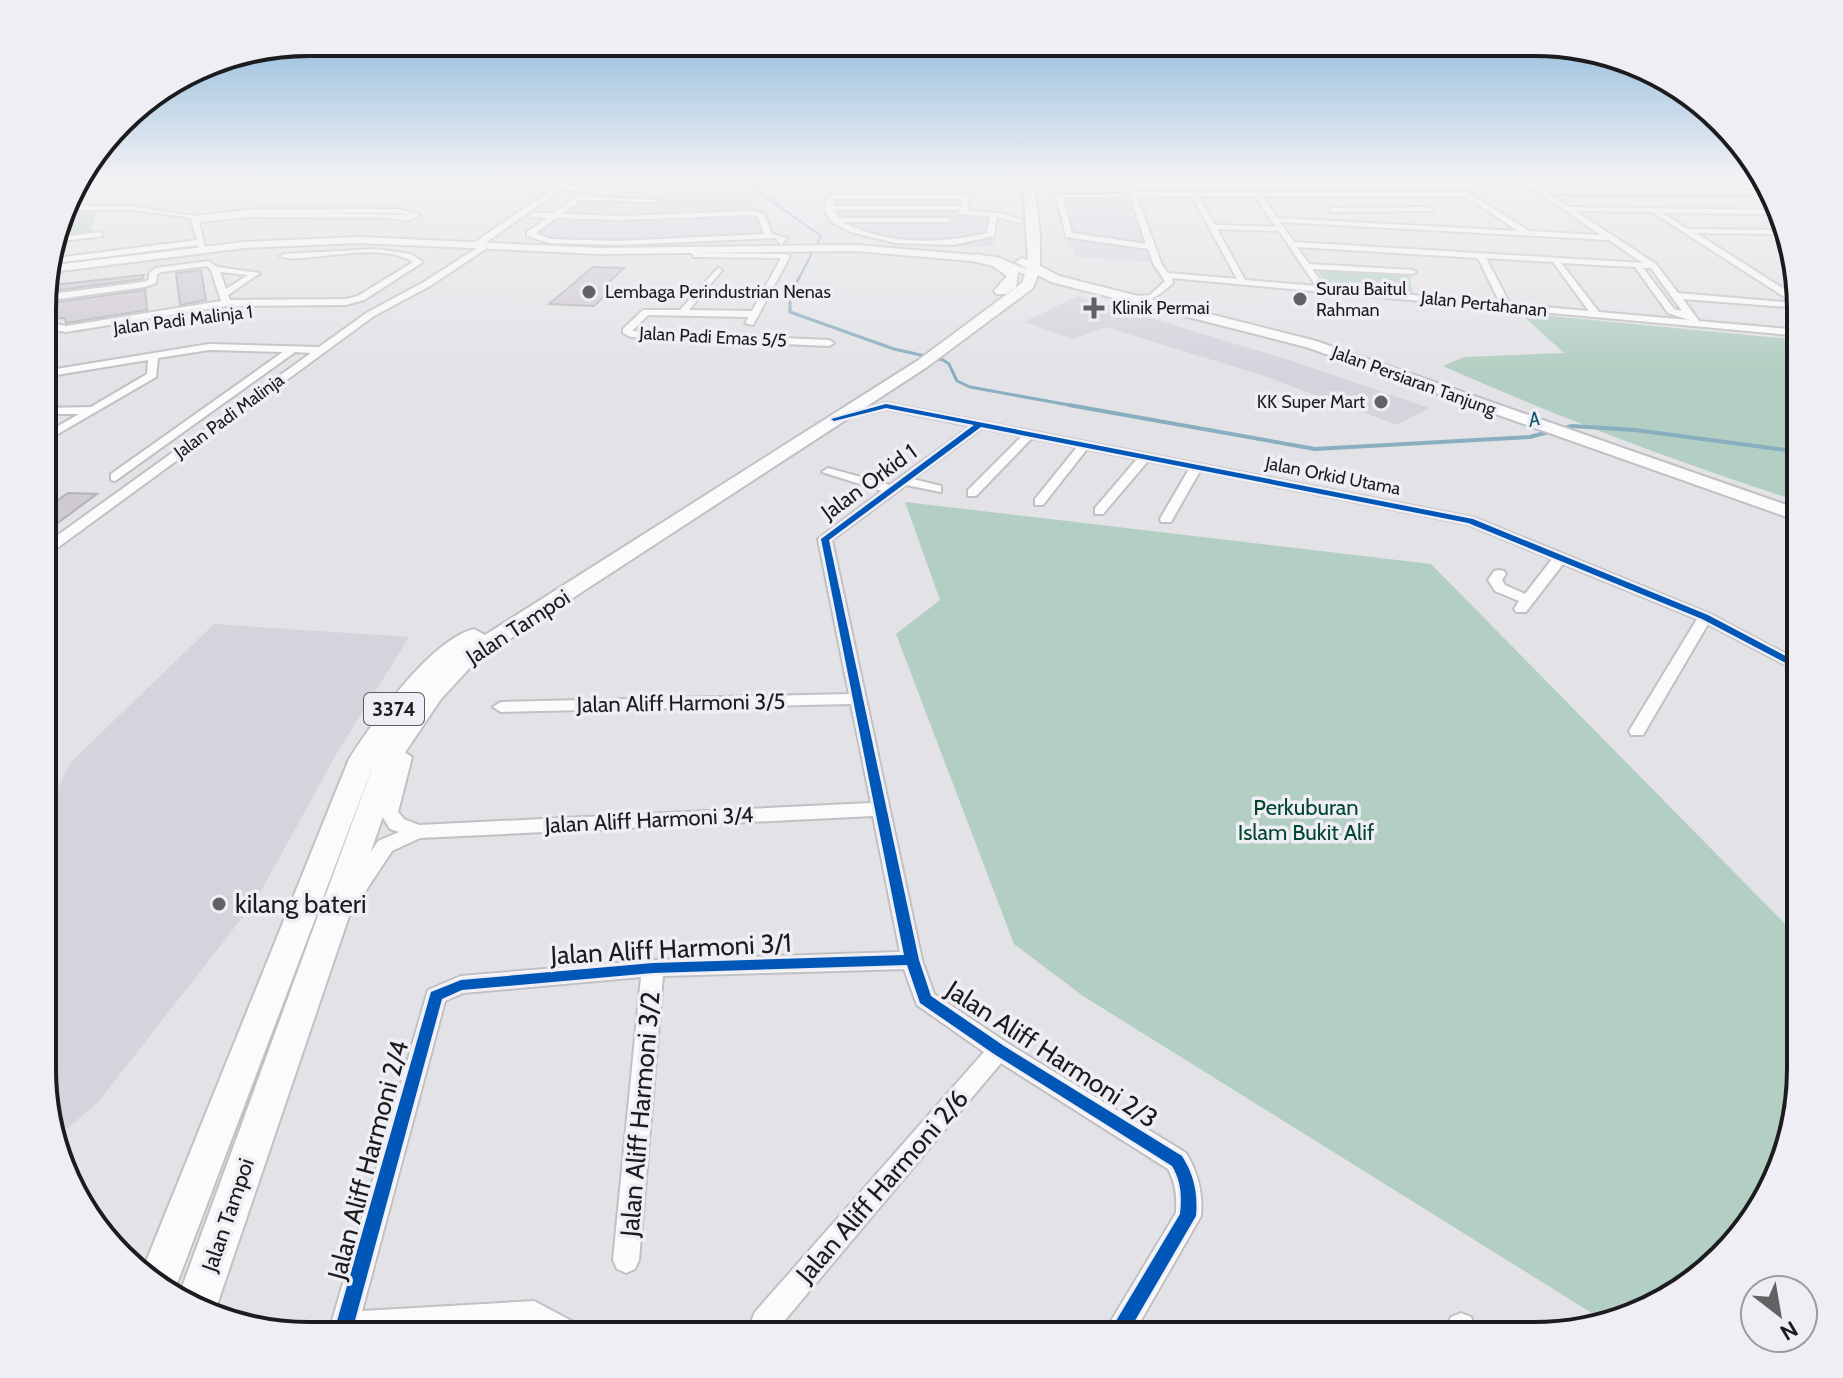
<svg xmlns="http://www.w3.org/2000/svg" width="1843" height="1378" font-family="Cabin,sans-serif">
  <rect width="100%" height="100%" fill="#e3e2e6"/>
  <path fill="#d5d3dc" d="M1256,179H1510L1518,184L1260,185Z
    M1061,194L1127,195L1151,262L1076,257L1064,231L1056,196Z
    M697,195L701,196L699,199L751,198L767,213L778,237L619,244L543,241L527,234L578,197Z
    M831,196H964L968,198L969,212L997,214L994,245L983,247L877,239L852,233L829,219L825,208L827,198Z
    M1078,296L1292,361L1429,408L1397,425L1261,375L1106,327L1073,339L1024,322Z
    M214,624L409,637L337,753L256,900L99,1101L68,1128L53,1126L43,1087V817L71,762Z"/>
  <path fill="#b3cec2" d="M66,210H96L90,234L57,238Z
    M1316,268L1409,274L1413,295L1327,286Z
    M1520,313L1801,340V502C1679,463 1560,418 1443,366L1464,357L1564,353Z
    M905,502L1431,564L1801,940L1800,1087L1781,1171L1735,1245L1652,1309L1603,1320L1083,996L1014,944L896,634L940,600Z"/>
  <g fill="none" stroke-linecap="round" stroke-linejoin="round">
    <path stroke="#89aec0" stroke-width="2" d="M741,179L821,236L798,280"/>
    <path stroke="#89aec0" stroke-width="3" d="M799,278L790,294V312L894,349L943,360L949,364L957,381L970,387L1080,407"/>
    <path stroke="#89aec0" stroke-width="4" d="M1069,405L1315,449L1530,437L1552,431
      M1561,429L1572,426L1635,430L1801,452"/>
  </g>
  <path fill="#d0cad3" stroke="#b3b2b4" stroke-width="2" d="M593,267L624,268L603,288H613L594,306L549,304Z
    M201,270L206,300L180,305L176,273Z
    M144,275L142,279L44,292V286Z
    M145,290L147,310L66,323L65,318L44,319V304Z
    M68,493L97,494L44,533V510Z"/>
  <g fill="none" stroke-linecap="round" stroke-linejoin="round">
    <defs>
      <path id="minor" d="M219,179H237L206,185L74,186L76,182Z
        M368,179H376L366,185L278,183Z
        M487,179H572L550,184L488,183L485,181Z
        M634,179H641L628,190H624Z
        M1519,179H1527L1543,190H1772L1774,194H1549L1569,207L1778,210V214L1662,213L1688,229L1783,230V234L1696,233L1798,298L1801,308L1683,299L1699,321L1801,330V336L1172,278L1173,283C1159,296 1144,307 1125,299L1126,297L1150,295L1165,281L1154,265L1148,249L1066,237L1056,195L1124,194L1122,197H1063L1072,233L1146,244L1130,196L1136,192H1467L1529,231L1601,235ZM1192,196L1237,279L1168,273L1162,265L1137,197ZM1199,196H1255L1276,227L1215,225ZM1262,196H1465L1518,231L1277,218ZM1575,211L1652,212L1794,303L1678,293L1656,264ZM1280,222L1609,240L1643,263L1294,242ZM1217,229L1279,231L1316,286L1245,280ZM1297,247L1478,258L1500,303L1325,287L1312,269L1412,274L1416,272L1412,270L1309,264ZM1486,258L1553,262L1589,311L1510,304ZM1561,263L1635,267L1668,313L1689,320L1599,312ZM1643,268H1651L1682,311L1674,309Z
        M559,186L594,187L597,189L594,191L557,189Z
        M831,195H962L968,198L969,211L1001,213L1024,221L1020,223L997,217L994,236L953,245L895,243L851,232L831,222L824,208L828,197ZM834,199H961L962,206H834ZM834,210H962L955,213L990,217L987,233C941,244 887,246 843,222H948L951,218H839Z
        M578,196L659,200L655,202L580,200L562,214L620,216L753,211L764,214L772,234L787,238L781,245L776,238L618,245L549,243L527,236V232L547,218L531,217V213H553ZM752,215L758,217L764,234L618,241L550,239L536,233L556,218L620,220Z
        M67,206H132L195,216L255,209H399L420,215L407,221L389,218L248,217L199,222L206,251H200L198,245L48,264L49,259L197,240L191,219L187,217L132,210H67ZM297,213H399L409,215Z
        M1429,207L1432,211L1332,212L1328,210L1332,208Z
        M100,232L103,236L55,242L57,238Z
        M483,244L490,246L430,286L374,316L49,554L44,555V545L311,353L295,352L115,481L111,480V474L283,352L209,350L158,358L156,377L44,442V434L79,414H44V408L91,407L147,374L148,360L44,377V371L209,344L319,347L368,312L424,282Z
        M687,247H693L696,253L786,254L790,256L753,325L745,323L749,317L648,315L632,331L829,340L834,343L829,346L631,337L623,333V329L643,310H680L718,268L722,270L689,310L752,311L781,258L694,257Z
        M375,249L411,254L423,262L364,300L346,305L226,306L66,332L44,328V322L66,326L221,301L211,270L207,266L161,272L157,274L156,283L145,287L44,301V295L143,282L149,280V273L156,268L209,261L217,267L260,273L228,295L230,300L346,299L358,296L413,262C385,245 342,255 311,257C301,258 289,260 280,256L284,254ZM220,272L248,275L226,289Z
        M886,403L1475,518L1710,614L1801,662V673L1708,624L1643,735H1631L1629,731L1697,619L1563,564L1526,612H1516L1514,609L1519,601L1495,591L1488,580L1494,571L1499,570L1504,571L1506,574L1502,580L1505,585L1525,594L1552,559L1467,524L1200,471L1171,522H1161L1160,519L1189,469L1148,461L1103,514H1095V508L1137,459L1087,449L1043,505H1035V499L1077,447L1032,438L976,496H968V490L1022,436L982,428L913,479L941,486V492L906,485L832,540L922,960L934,994L1007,1043L1186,1153C1198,1173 1203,1192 1201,1216L1132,1336H1102L1176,1213C1177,1197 1176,1183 1168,1169L1001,1063L775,1332L765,1336L755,1332L751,1322L755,1312L984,1052L917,1005L904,969L663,976L639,1260L635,1269L626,1273L617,1269L613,1260L641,977L463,993L445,1001L362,1311L534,1301L581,1326L585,1336H543L532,1329L419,1336L328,1335L428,990L461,976L653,960L900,952L873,816L420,838L392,851L357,904L350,906L343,904L340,899L378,841L399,832L390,829L380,813L394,757L403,751L412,757L398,812L404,819L419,825L871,803L851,704L501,712L493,707L501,702L849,694L818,539L882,491L822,472L828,468L890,485L971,426L886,409L843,419L838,416Z
        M1461,1313L1471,1317L1475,1327L1472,1336H1444L1451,1317Z"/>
      <path id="tertiary" d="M567,179H576L478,248H472V244Z
        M1768,184L1771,188L1019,189L1015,187L1019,185Z"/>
      <path id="secondary" d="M359,237L601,248L856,245L997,257L1030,271L1024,274L995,263L856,251L601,254L359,243L244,248L45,273L47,266L244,242Z"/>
      <path id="primary" d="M1023,179H1033L1040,234V266L1059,276L1316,341L1801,510V522L1306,347L1051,282L1038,275L1033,288L927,367L476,661L441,699L404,754L216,1308L212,1317L207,1316L178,1298L377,755L173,1294L141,1274L349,759C373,722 430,640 474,629L485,635L917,361L1022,283L1027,269L1016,262L1022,258L1028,260Z
        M977,254L1001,260L1018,272L1016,287L1006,294H996L994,291L1007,276L993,266L973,261L971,258Z"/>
    </defs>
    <use href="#minor" stroke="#c1c0c3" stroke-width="4"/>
    <use href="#tertiary" stroke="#c1c0c3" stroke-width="4"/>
    <use href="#secondary" stroke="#c1c0c3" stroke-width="4"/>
    <use href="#primary" stroke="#c1c0c3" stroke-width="4"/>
    <use href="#minor" fill="#fbfbfb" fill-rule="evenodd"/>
    <use href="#tertiary" fill="#fbfbfb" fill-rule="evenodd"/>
    <use href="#secondary" fill="#fbfbfb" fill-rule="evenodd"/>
    <use href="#primary" fill="#fbfbfb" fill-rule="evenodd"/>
    <defs>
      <path id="cycleway" d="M886,404L1473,519L1708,615L1801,664V671L1702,619L1468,523L981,427L829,540L919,960L931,996L1004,1046L1182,1156C1194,1175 1198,1193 1196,1216L1126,1336H1107L1180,1214C1182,1196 1181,1181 1172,1166L994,1054L920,1003L907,965L653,973L462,990L442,999L351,1335H333L431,992L461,980L653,963L904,955L821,539L974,425L886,408L834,421L831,419Z"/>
    </defs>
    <use href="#cycleway" stroke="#f0eef5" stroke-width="5"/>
    <use href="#cycleway" fill="#0057b8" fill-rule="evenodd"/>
  </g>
  <linearGradient id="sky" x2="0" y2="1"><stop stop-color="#82b2d8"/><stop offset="0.48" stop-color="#f2f2f4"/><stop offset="1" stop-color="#f2f2f4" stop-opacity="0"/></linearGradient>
  <rect width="1843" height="372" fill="url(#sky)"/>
  <g fill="#626164" stroke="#f0eef5" stroke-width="3">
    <circle cx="589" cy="292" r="8"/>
    <circle cx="1300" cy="299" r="8"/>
    <path d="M1090 296h8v8h8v8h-8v8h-8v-8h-8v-8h8z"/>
    <circle cx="1381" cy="402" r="8"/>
    <circle cx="219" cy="904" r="8"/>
  </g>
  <g text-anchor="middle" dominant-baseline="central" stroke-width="7" stroke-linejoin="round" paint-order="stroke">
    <g font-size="18" fill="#1c1c1e" stroke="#f0eef5" text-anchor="start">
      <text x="1316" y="289">Surau Baitul<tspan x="1316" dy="21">Rahman</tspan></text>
      <text x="605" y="292">Lembaga Perindustrian Nenas</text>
      <text x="1112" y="308">Klinik Permai</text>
      <text x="1365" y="402" text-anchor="end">KK Super Mart</text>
    </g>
    <g font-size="18" fill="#1c1c1e" stroke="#f0eef5">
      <text transform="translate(1484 304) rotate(6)">Jalan Pertahanan</text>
      <text transform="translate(183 320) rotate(-7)">Jalan Padi Malinja 1</text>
      <text transform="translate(713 337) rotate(3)">Jalan Padi Emas 5/5</text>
      <text transform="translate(1414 381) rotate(20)">Jalan Persiaran Tanjung</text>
      <text transform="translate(229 416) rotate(-36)">Jalan Padi Malinja</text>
      <text transform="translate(1333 476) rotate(11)">Jalan Orkid Utama</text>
    </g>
    <g font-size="20" font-style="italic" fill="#155973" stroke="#f0eef5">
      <text transform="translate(1534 419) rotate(-12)">A</text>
    </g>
    <rect fill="#f0eef5" stroke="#5c5b5e" stroke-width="2" x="364" y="693" width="60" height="32" rx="6"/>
    <g font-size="20" font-weight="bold" fill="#1c1c1e">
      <text x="394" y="709">3374</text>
    </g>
    <g font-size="22" fill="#1c1c1e" stroke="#f0eef5">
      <text transform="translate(869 482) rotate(-36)">Jalan Orkid 1</text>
      <text transform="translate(518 627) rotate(-33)">Jalan Tampoi</text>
      <text transform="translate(681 703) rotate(-1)">Jalan Aliff Harmoni 3/5</text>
      <text transform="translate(649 820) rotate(-3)">Jalan Aliff Harmoni 3/4</text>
      <text transform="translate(228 1215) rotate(-71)">Jalan Tampoi</text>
    </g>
    <g font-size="22" fill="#00472e" stroke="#f0eef5">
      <text x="1306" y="807">Perkuburan<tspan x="1306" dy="25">Islam Bukit Alif</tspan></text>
    </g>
    <g font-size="26" fill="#1c1c1e" stroke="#f0eef5" text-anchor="start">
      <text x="235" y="904">kilang bateri</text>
    </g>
    <g font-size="26" fill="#1c1c1e" stroke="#f0eef5">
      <text transform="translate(671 949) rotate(-3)">Jalan Aliff Harmoni 3/1</text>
      <text transform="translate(1052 1054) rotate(33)">Jalan Aliff Harmoni 2/3</text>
      <text transform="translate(640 1114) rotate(-85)">Jalan Aliff Harmoni 3/2</text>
      <text transform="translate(368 1160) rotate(-75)">Jalan Aliff Harmoni 2/4</text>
      <text transform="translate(882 1186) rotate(-49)">Jalan Aliff Harmoni 2/6</text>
    </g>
  </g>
  <path d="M0 0H1843V1378H0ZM309 56H1534A253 253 0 0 1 1787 309V1069A253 253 0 0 1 1534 1322H309A253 253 0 0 1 56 1069V309A253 253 0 0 1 309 56Z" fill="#f0eef5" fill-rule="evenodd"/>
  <path fill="none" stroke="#1c1c1e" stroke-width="4" d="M309 56H1534A253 253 0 0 1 1787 309V1069A253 253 0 0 1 1534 1322H309A253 253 0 0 1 56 1069V309A253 253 0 0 1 309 56Z"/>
  <g transform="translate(1779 1314) rotate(149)"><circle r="38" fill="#f0eef5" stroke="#9b9a9f" stroke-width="2"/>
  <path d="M0-6L14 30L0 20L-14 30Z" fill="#626164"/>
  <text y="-12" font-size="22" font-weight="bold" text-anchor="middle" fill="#1c1c1e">N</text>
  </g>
</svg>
